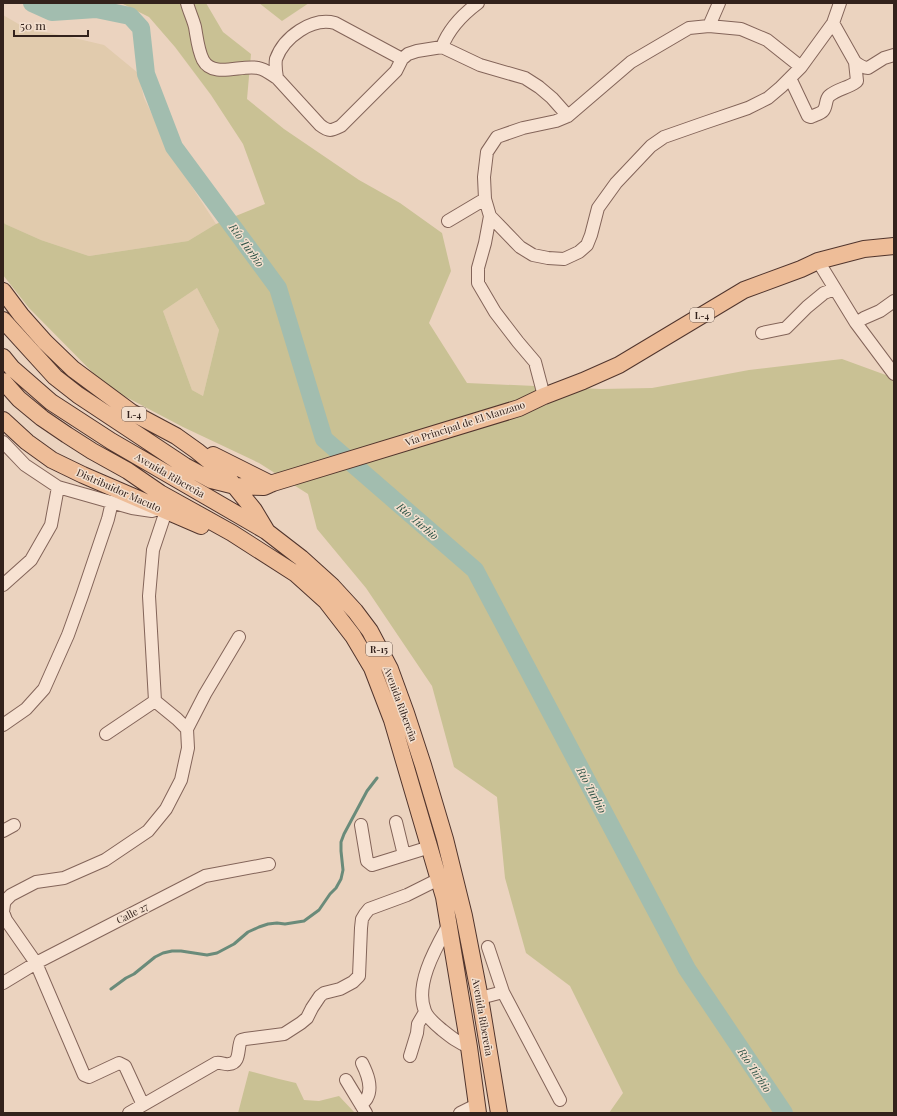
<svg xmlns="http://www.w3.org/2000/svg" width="897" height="1116" font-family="'Playfair Display',serif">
  <rect width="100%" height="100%" fill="#ebd3bf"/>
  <path fill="#e1cbad" d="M3,15L27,29L66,36L104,45L138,73L144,98L174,159L216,224L188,241L89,256L41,240L5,224L3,221Z
    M197,288L219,330L203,396L192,390L163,311Z"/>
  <path fill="#c9c194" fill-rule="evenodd" d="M121,3H206L223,32L251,54L247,99L284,129L359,180L400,203L442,233L451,271L429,323L467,383L601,389L652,388L749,370L842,359L894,378V1113H609L623,1093L570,986L526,953L505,878L497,797L454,767L432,686L366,588L317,529L308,494L259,463L183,427L107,387L29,308L3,275V221L5,224L41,240L89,256L188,241L216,224L265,204L243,144L211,95L175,47L149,17ZM197,288L219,330L203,396L192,390L163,311Z
    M259,3H309L282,21Z
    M249,1071L279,1079L296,1083L304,1100L319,1101L339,1096L355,1113H238Z"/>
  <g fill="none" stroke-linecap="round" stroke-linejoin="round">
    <path stroke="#6a8b7a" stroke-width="3" d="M111,989L126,978L134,974L155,957L163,953L172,951H181L207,955L217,953L234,944L248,932L259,927L268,924L277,923L285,924L304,921L319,910L330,894L336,888L341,879L343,870L341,851V842L344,834L367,791L377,778"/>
    <path stroke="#a2bdaf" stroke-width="18" d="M32,3L52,12L96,9L130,16L141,28L146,74L174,147L278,288L324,439L475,570L687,969L784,1113"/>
    <defs>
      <path id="minor" d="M187,3C189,11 193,19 195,27C197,38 198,50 203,60C213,79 242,64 258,68C265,69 272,75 277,78
        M833,23L855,62C859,65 863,68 868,68L884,58L894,55
        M709,26L719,3
        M442,47C449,28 462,15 478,3
        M402,59L335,23C312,17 284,37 276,59C275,65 276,72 277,78L320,125C329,132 331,131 341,126L396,71L402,59L408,54L417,51L442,47L480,65L525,78L539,87L552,98L568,116
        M790,78L808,116L811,117C814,115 820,114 823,111C827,107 825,100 829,96C837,89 848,88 856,82L857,81L855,62
        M490,216L520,247L533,255L548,258L564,259L579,252L587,245L591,235L598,208L616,183L651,146L664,137L704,123L748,108L768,98L781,87L801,67L833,23L840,3
        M448,221L485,199
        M818,261L856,323L894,374
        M856,323L864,318L880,311L894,301
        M762,333L786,328L807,307L824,293L835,289
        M544,396L535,362L518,342L495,312L478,283V268L485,243L490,216L485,199L484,177L487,152L497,137L523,128L556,121L568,116L631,62L689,28L709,26L741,29L767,40L801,67
        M3,442L25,465L58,487L132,508L152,511L159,509
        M3,585L31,560L51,525L58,487
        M3,725L26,709L44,689L68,635L82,596L108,519L112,502
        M187,729L205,694L239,637
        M106,734L155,701
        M396,822L404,855
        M361,825L367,861L372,865L430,847
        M3,831L14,825
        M449,924C437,946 414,984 425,1011C427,1017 435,1024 441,1029C451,1037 457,1042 469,1047
        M488,947L503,992
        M3,983L36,963L205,876L269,864
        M480,998L503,992L560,1100
        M410,1056L417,1033L418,1024L425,1012
        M346,1080L366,1113
        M143,1105L125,1066L119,1063L89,1077L84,1075L36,963L6,920L3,912L4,904L5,901L11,895L36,882L64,878L105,860L148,831L166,809L181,780L188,748L187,729L177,719L155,701L149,596L153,550L166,511
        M361,1105C363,1103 366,1100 367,1098C373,1087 367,1073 362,1063
        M129,1113L216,1063C221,1062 225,1065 229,1064C241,1063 237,1049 241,1040L245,1039L284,1034L301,1023L307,1018L312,1008L320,996L324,993L340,989L353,982L359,976L361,928L362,919L365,914L369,909L407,895L439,879
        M460,1113L476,1105"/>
      <path id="major" d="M3,291L21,315L45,342L73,369L131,412L176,436L197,451L224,473L254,510L266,530
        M3,320L55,377L78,395L185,466L211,480L235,486L264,487L273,483L519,408L544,396L583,381L619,365L744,290L801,269L818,261L864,249L894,246
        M3,357L12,368L51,402L111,441L266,531L301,558L332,586L355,611L370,631L390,669L406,713L423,765L445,839L464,916L480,998L499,1113
        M3,381L19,399L42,418L67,435L92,451L128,471L160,493L232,533L296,574L326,601L353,636L372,668L392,720L444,897L469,1047L478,1113
        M3,420L27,442L52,460L83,475L201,526
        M213,455L271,484"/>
    </defs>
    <use href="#minor" stroke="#836459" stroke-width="14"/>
    <use href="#major" stroke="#51352d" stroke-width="18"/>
    <use href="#minor" stroke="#f7e2d2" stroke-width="12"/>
    <use href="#major" stroke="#eebd98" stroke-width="16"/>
  </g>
  <g text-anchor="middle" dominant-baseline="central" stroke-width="3" stroke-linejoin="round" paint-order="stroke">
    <g fill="#f3dfce" stroke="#6d5b51" stroke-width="1">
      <rect x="690" y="308" width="24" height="14" rx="3"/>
      <rect x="122" y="407" width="24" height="14" rx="3"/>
      <rect x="366" y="642" width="26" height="14" rx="3"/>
    </g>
    <g font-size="9" font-weight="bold" fill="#33221c">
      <text x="702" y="315">L-4</text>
      <text x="134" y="414">L-4</text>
      <text x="379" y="649">R-15</text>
    </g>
    <g font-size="10" fill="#33221c" stroke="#f3dfce">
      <text transform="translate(465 423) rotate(-18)">Vía Principal de El Manzano</text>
      <text transform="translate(170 475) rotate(30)">Avenida Ribereña</text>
      <text transform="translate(119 490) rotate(24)">Distribuidor Macuto</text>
      <text transform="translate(401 704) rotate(70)">Avenida Ribereña</text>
      <text transform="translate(132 913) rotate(-27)">Calle 27</text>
      <text transform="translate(483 1017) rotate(80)">Avenida Ribereña</text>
    </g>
    <g font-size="11" font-style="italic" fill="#2c5346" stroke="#f3dfce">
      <text transform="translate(247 245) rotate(54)">Río Turbio</text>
      <text transform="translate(418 521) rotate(41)">Río Turbio</text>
      <text transform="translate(592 790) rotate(62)">Río Turbio</text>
      <text transform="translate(755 1070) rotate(56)">Río Turbio</text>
    </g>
  </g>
  <rect width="897" height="1116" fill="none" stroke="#33221c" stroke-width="8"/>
  <path d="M14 30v6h74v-6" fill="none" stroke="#33221c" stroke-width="2"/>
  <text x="20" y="30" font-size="12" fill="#33221c" stroke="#f3dfce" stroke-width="3" paint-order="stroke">50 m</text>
</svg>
